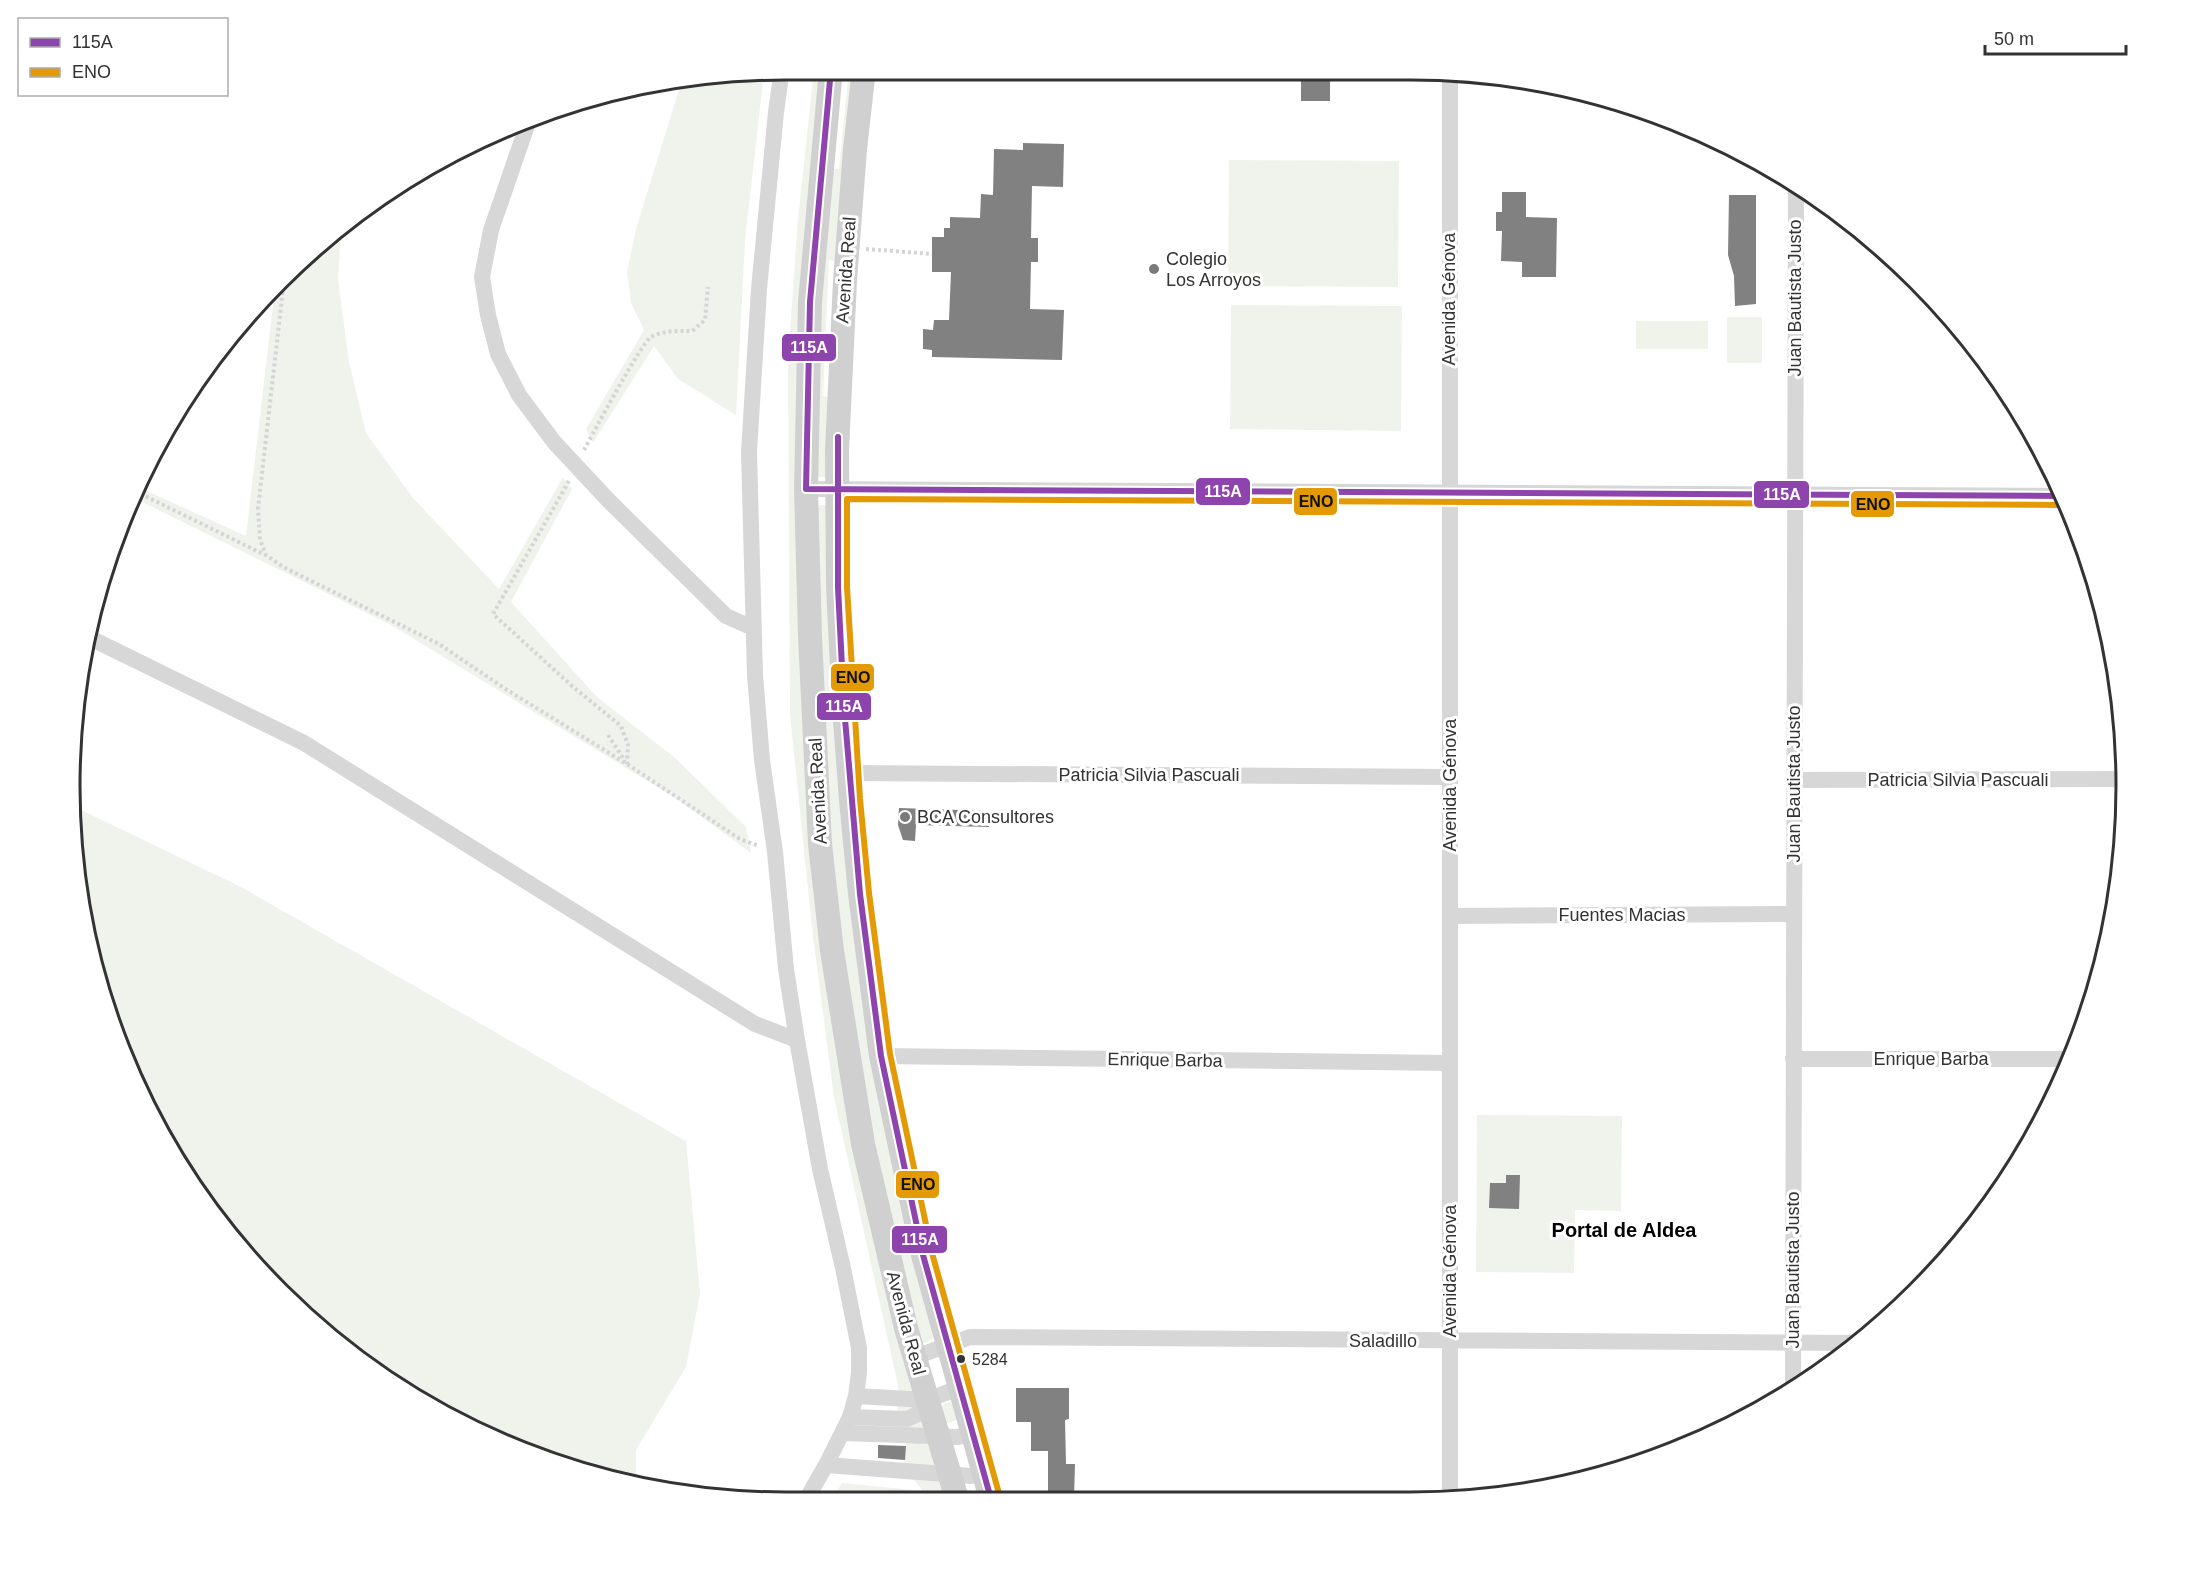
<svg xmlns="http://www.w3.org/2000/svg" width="2195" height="1571" font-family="Arial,sans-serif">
  <rect width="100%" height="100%" fill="#fff"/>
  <path fill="#f0f3ec" d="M814,69H831L806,489L847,1053L957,1499H930L924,1493L926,1499L831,1500L842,1483L923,1491L913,1479H902L906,1439L898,1424V1385L834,1097L813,937L790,715L788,359L798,219Z
    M849,69H859L839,262L829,260L823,396L832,398L827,477H818L815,397L829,169H839Z
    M1042,69H1215V75H1042Z
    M764,72L745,241L736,415L678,379L654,346L593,443L586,429L644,330L631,303L627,272L636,229L681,83Z
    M1229,160L1399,161L1398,287L1228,286Z
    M341,230L338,279L349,362L366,433L413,498L499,589L563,477L572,489L511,602L597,697L674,757L746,827L751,853L677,799L391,625L132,497L136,486L246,536L275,288Z
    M1231,305L1402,306L1401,431L1230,429Z
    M1727,317H1762V363H1727Z
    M1636,321H1708V349H1636Z
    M817,505H826L841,784L936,1336L926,1343L921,1342L899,1281L831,911Z
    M75,807L241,887L686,1141L700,1294L686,1367L636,1450V1484L600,1478L469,1428L349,1354L247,1258L190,1183L124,1060L75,879Z
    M1477,1115L1622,1116L1621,1211L1575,1210L1574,1273L1476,1272Z
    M954,1401L958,1419L949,1423L942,1422L939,1410L945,1403Z"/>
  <path fill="#818181" d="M1301,80H1330V101H1301Z
    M1023,143L1064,144L1063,187L1032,186L1031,238H1038V262H1031L1030,309L1064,310L1062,360L932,357V350L923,349V329L933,330L934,320H949L951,272H932V237H944V228H950V217L980,218L981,194L993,195L994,149L1023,150Z
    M1502,192H1526V217L1557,218L1556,277H1522V262L1501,261L1502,231H1496V212H1502Z
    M1729,195H1756V304L1735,306L1734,276L1728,255Z
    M899,808L989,811V827L916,825L915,841L903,840L898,825Z
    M1506,1175H1520L1519,1209L1489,1208L1490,1183H1506Z
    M1016,1388H1069V1419L1065,1420L1066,1464H1075L1074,1498L1048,1499V1451H1031V1422H1016Z
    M878,1445L906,1446L905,1460L878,1458Z"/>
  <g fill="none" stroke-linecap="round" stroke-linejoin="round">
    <path stroke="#d5d5d5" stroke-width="4" stroke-dasharray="3 3" stroke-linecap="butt" d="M866,249L932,254
      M284,280L258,509L260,540L266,555L283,567L439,644L504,688L627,764L740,839L759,846
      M584,450C592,435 642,342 651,337C664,330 678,331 692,331L705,320L708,287
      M569,481L493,614L572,686L621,726L628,745L627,764
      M135,491L265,555
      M608,735L625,761"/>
    <path stroke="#d7d7d7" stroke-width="16" d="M782,69L776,112L759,289L749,452L755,675L762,760L775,852L786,969L797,1040L820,1169L843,1268L859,1348V1373L856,1396L850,1417L826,1465L806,1500
      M529,120L491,230L482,277L488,315L498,354L519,395L554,442L610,502L726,616L753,628
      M806,489L2061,496
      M86,636L304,743L755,1024L797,1040
      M849,773L1449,777
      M1794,780L2123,779
      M1450,916L1794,914
      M881,1056L1450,1063
      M1793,1059H2068
      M915,1357L970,1337L1854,1343
      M1793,1384L1796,185
      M856,1396L927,1400L959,1388
      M850,1417L907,1419L916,1415L927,1400
      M844,1433L958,1437L972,1433
      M826,1465L971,1476L982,1472
      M1450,1496V73"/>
    <path stroke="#d0d0d0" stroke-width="24" d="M831,69L810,302L806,489L810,636L820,844L832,951L863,1144L906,1328L957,1499
      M864,69L855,149L845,281L837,450L838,587L844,707L851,800L860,894L881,1056L923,1255L991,1499"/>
    <defs>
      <path id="bus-1" d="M831,69L810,302L806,489L2061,496
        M838,437V587L844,707L860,894L881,1056L923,1255L991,1499"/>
      <path id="bus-2" d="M1000,1497L932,1253L890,1054L869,893L860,799L847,587V499L2061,505"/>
    </defs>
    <use href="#bus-1" stroke="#fff" stroke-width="10"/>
    <use href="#bus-2" stroke="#fff" stroke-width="10"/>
    <use href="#bus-1" stroke="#8e44ad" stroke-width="6"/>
    <use href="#bus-2" stroke="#e39a05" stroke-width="6"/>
  </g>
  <g fill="#7a7a7a" stroke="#fff" stroke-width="2">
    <circle cx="1154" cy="269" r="6"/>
    <circle cx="905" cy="817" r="6"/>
  </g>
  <circle fill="#333" stroke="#fff" stroke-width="2" cx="961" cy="1359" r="5"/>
  <g text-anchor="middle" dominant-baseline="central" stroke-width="6" stroke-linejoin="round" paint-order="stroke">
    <g font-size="16" fill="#333" stroke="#fff" text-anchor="start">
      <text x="972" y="1359">5284</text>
    </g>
    <g font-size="18" fill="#333" stroke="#fff" text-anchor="start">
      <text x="1166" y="259">Colegio<tspan x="1166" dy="21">Los Arroyos</tspan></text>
      <text x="917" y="817">BCA Consultores</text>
    </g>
    <g font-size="18" fill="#333" stroke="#fff">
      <text transform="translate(846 270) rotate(-86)">Avenida Real</text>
      <text transform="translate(1795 298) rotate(-90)">Juan Bautista Justo</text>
      <text transform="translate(1449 299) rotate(-90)">Avenida Génova</text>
      <text x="1149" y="775">Patricia Silvia Pascuali</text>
      <text x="1958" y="780">Patricia Silvia Pascuali</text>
      <text transform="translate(1794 784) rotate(-90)">Juan Bautista Justo</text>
      <text transform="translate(1450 785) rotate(-90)">Avenida Génova</text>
      <text transform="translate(818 791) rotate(-93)">Avenida Real</text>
      <text x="1622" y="915">Fuentes Macias</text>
      <text x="1931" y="1059">Enrique Barba</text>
      <text transform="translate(1165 1060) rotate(1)">Enrique Barba</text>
      <text transform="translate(1793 1270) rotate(-90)">Juan Bautista Justo</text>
      <text transform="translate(1450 1271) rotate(-90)">Avenida Génova</text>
      <text transform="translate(906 1323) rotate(75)">Avenida Real</text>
      <text x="1383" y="1341">Saladillo</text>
    </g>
    <g font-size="20" font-weight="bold" fill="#000" stroke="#fff">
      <text x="1624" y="1230">Portal de Aldea</text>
    </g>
  </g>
  <path d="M0 0H2195V1571H0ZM786 80H1410A706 706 0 0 1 2116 786V786A706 706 0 0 1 1410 1492H786A706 706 0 0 1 80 786V786A706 706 0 0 1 786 80Z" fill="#fff" fill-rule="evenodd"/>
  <path fill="none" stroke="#333" stroke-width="3" d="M786 80H1410A706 706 0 0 1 2116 786V786A706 706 0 0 1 1410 1492H786A706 706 0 0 1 80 786V786A706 706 0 0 1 786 80Z"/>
  <g stroke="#fff" stroke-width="2">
    <rect x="781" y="333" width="56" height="29" rx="6" fill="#8e44ad"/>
    <rect x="1195" y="477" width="56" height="29" rx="6" fill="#8e44ad"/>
    <rect x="1753" y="480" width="57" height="29" rx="6" fill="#8e44ad"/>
    <rect x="1293" y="487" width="45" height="29" rx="6" fill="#e39a05"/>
    <rect x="1850" y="490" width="45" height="28" rx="6" fill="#e39a05"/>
    <rect x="830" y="663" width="45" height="29" rx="6" fill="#e39a05"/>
    <rect x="816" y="692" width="56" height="29" rx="6" fill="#8e44ad"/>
    <rect x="895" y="1170" width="45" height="29" rx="6" fill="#e39a05"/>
    <rect x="891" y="1225" width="57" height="29" rx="6" fill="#8e44ad"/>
  </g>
  <g font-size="16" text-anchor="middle" font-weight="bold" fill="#fff">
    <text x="809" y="353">115A</text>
    <text x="1223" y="497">115A</text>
    <text x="1782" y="500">115A</text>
    <text x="844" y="712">115A</text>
    <text x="920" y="1245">115A</text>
  </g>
  <g font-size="16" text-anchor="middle" font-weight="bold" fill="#111">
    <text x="1316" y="507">ENO</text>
    <text x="1873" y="510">ENO</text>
    <text x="853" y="683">ENO</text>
    <text x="918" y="1190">ENO</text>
  </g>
  <rect x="18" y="18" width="210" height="78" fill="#ffffff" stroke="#adadad" stroke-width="1.5"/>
  <rect x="30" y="38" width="30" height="9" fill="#8e44ad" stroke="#adadad" stroke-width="1.5"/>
  <text x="72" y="48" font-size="18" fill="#333333">115A</text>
  <rect x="30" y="68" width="30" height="9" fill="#e39a05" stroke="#adadad" stroke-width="1.5"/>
  <text x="72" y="78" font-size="18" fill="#333333">ENO</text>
  <path d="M1985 45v9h141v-9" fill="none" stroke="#333333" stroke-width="3"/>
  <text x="1994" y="45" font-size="18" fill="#333333" stroke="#ffffff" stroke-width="4.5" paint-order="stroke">50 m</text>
</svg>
